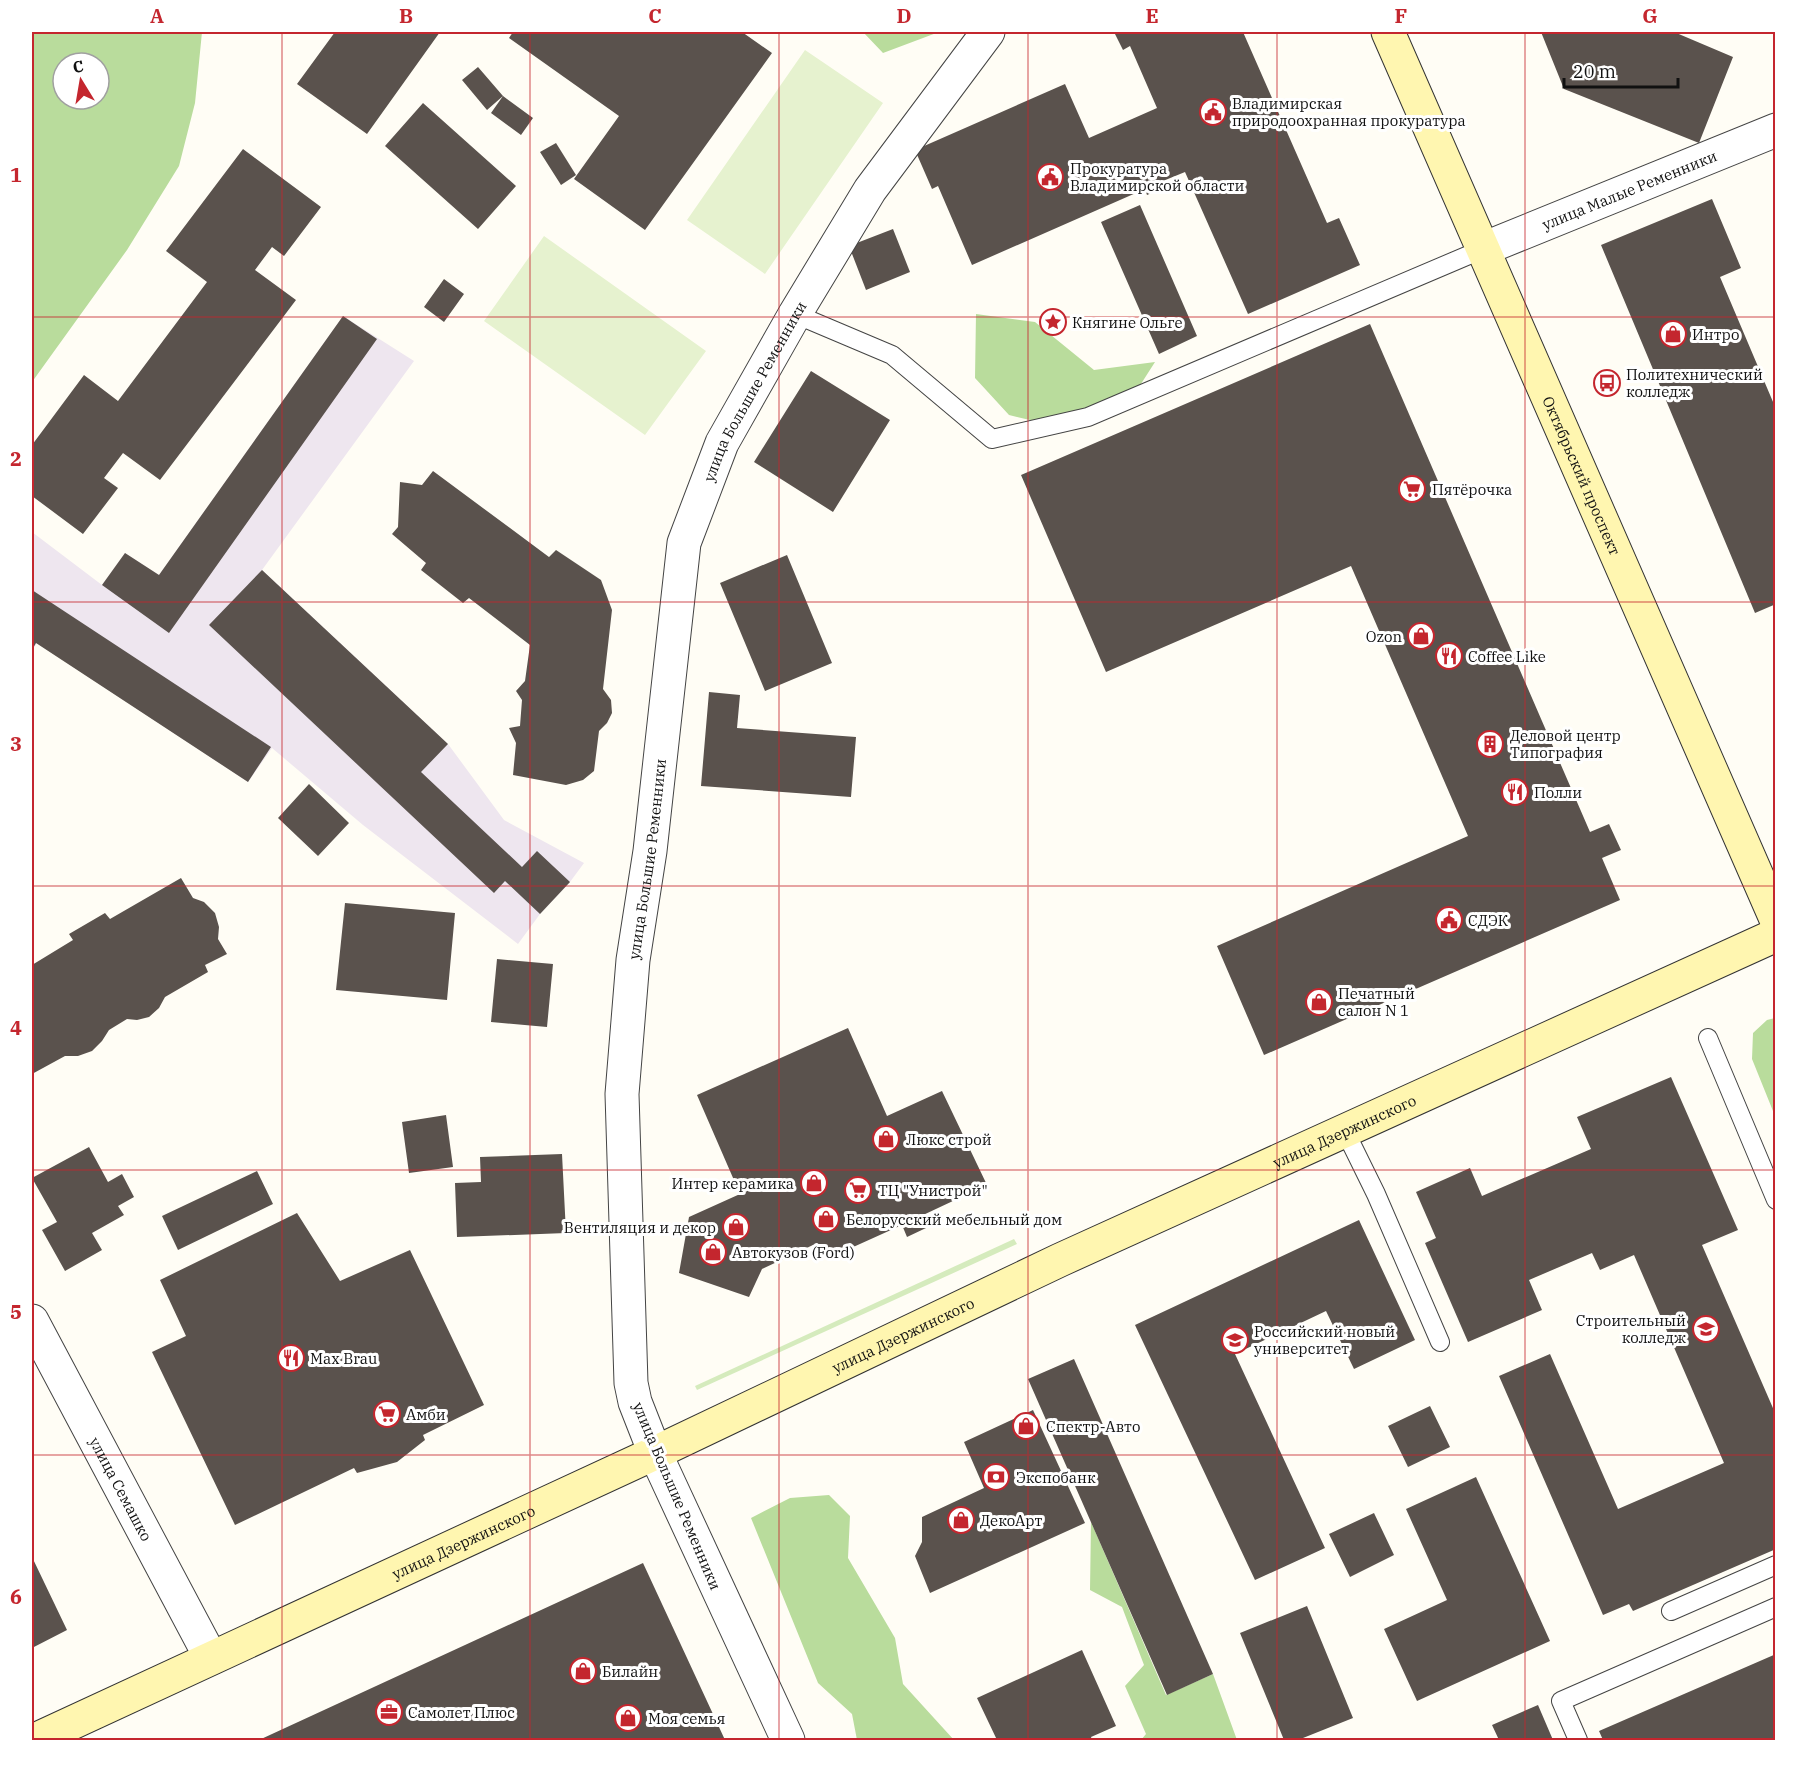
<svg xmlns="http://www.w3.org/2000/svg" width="1807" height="1772" font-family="'IBM Plex Serif',serif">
  <rect width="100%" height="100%" fill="#fffdf5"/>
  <path fill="#eee6ef" d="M343,316L414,361L262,570L448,744L504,820L584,863L570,882L540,914L518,944L363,825L272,748L248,782L37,643L32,650V532L102,585L125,553L159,575Z"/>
  <path fill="#d5ebbd" d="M1014,1239L1017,1244L697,1390L695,1386Z"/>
  <path fill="#b9dc9c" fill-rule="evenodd" d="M32,32H202L195,103L179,166L127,250L32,382ZM63,63H99V99H63Z
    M863,32H939L883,53Z
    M976,314L1035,322L1094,370L1155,362L1139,387L1083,412L1034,421L1009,415L975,378Z
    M1775,1018H1776L1775,1116L1752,1059L1753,1033L1767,1020Z
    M829,1495L850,1516L848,1558L895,1638L903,1684L954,1740H857L852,1714L818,1683L751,1518L790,1498Z
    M1091,1522L1166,1695L1213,1674L1237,1740H1141L1146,1734L1125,1686L1144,1665L1122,1607L1090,1590Z"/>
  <path fill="#e6f2cf" d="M805,50L883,103L765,274L687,220Z
    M544,236L706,351L645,435L484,321Z"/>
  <path fill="#5a524d" d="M335,32H440L367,134L297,84Z
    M513,32H742L772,53L645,230L574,179L619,116L509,38Z
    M1114,32H1243L1327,223L1339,218L1360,265L1248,314L1185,172L1158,183L1161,189L1147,195L1145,189L972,265L938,186L932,189L915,150L1065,84L1089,138L1157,108L1130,46L1123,50Z
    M1541,32H1674L1733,57L1699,143L1564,89Z
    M478,67L503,96L533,118L521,135L491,113L503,96L487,110L462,80Z
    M423,103L516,186L478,229L385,146Z
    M556,143L576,175L561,185L540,152Z
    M243,149L321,207L284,256L272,247L255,270L296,300L160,480L123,453L104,478L118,488L83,534L32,496V445L84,375L118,401L207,282L166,251Z
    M1712,199L1741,268L1720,277L1776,409V604L1755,613L1601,245Z
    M1140,205L1197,336L1159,354L1101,222Z
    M893,229L910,272L866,290L849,246Z
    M444,279L464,294L444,322L424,307Z
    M343,316L377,339L169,633L102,585L125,553L159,575Z
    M1370,324L1590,832L1609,824L1621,850L1602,858L1620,900L1264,1055L1217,946L1468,836L1351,566L1106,672L1021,475Z
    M811,371L890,420L833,512L754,462Z
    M433,471L549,557L556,550L601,580L612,610L603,689L611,700L612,713L607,723L599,731L594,771L583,780L566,785L513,775L516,743L509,728L520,726L522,700L516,691L525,681L530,645L469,598L463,603L421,570L426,563L392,534L398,527L400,482L422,485Z
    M787,555L832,663L765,691L720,583Z
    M262,570L448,744L421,772L522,867L537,851L570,882L540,914L505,881L494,893L209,625Z
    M32,590L271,747L248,782L36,643L32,650Z
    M709,692L740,695L737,728L856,737L851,797L701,786Z
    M309,784L349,823L318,856L278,818Z
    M181,878L193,898L204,902L215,913L219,927L218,939L227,954L205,965L208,972L165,997L159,1008L149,1017L137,1020L127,1019L109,1030L102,1041L92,1051L78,1056H65L32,1074V965L73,940L69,934L105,913L110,919Z
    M345,903L455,913L447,1000L336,990Z
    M497,959L553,964L547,1027L491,1022Z
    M848,1028L887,1116L942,1091L987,1185L921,1216L926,1228L907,1237L902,1225L840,1253L813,1245L762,1269L749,1297L679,1273L689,1217L740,1194L697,1095Z
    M1671,1077L1738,1230L1702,1245L1776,1415V1549L1633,1611L1629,1604L1603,1615L1499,1376L1550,1354L1618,1509L1724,1463L1634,1255L1600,1270L1592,1253L1529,1280L1542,1310L1468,1342L1425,1243L1436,1238L1416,1192L1470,1168L1482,1196L1591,1149L1577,1117Z
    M446,1115L453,1167L409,1173L402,1122Z
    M89,1147L108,1182L122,1174L134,1197L118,1206L124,1215L92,1233L102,1250L65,1271L42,1230L57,1222L32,1178Z
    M562,1154L566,1233L457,1237L455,1183L481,1182L480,1157Z
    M257,1171L273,1204L178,1250L162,1216Z
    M297,1213L340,1281L410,1250L484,1405L423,1435L425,1440L397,1462L357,1473L354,1468L235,1525L152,1352L186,1336L160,1280Z
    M1359,1220L1415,1340L1354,1369L1326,1311L1235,1354L1325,1548L1255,1580L1135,1325Z
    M1074,1359L1213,1674L1167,1695L1028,1379Z
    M1430,1406L1450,1447L1408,1467L1388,1426Z
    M1033,1410L1085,1523L930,1593L915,1556L922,1542V1517L984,1488L964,1442Z
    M1476,1477L1550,1641L1417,1701L1384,1629L1447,1600L1406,1509Z
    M1374,1513L1394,1555L1350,1577L1329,1534Z
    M32,1557L67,1630L32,1648Z
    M643,1563L725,1740H259Z
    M1307,1606L1353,1718L1298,1740H1284L1240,1633Z
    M1082,1650L1116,1726L1091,1737L1092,1740H997L977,1698Z
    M1776,1654V1740H1603L1599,1731Z
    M1538,1705L1553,1740H1499L1492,1725Z"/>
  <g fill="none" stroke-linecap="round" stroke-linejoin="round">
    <defs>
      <path id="service" d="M795,314L892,355L992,439L1088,417L1483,249
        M1708,1038L1776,1200
        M1345,1131L1376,1194L1440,1342
        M1671,1611L1776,1565
        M1578,1740L1561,1701L1776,1607"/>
      <g id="minor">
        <path id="s1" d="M1483,249L1776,130"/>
        <path id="s2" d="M788,1740L655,1453L635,1402L631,1383L622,1094L633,960L650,851L684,543L722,443L795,314L870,190L988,32"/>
      </g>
      <g id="tertiary">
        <path id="s3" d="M32,1321L211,1658"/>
      </g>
      <g id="secondary">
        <path id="s4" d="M1388,32L1776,919"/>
        <path id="s5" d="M35,1740L655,1453L1060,1260L1776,935"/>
      </g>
    </defs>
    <use href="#service" stroke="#444" stroke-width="20"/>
    <use href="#minor" stroke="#444" stroke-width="35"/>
    <use href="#tertiary" stroke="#444" stroke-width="35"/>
    <use href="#secondary" stroke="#333" stroke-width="35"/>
    <use href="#service" stroke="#fff" stroke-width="18"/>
    <use href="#minor" stroke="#fff" stroke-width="33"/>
    <use href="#tertiary" stroke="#fff" stroke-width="33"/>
    <use href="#secondary" stroke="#fff6b0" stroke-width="33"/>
  </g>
  <path fill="none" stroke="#c4262e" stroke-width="1.5" stroke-opacity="0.55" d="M282,32V1740M530,32V1740M779,32V1740M1028,32V1740M1277,32V1740M1525,32V1740M32,317H1776M32,602H1776M32,886H1776M32,1170H1776M32,1455H1776"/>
  <defs>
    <symbol id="civic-ring" viewBox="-11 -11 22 22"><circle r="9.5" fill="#fff" stroke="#c4262e" stroke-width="1.5"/><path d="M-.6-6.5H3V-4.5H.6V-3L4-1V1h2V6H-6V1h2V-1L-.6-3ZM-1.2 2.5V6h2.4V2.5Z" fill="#c4262e"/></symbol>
    <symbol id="sight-ring" viewBox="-11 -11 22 22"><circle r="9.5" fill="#fff" stroke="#c4262e" stroke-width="1.5"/><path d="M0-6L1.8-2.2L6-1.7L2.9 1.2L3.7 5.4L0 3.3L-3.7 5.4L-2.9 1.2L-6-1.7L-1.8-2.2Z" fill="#c4262e"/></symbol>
    <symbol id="shop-ring" viewBox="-11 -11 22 22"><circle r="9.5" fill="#fff" stroke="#c4262e" stroke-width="1.5"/><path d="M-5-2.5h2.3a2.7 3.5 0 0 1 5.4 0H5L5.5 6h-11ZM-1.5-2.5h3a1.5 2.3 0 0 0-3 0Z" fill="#c4262e"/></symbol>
    <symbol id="bus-ring" viewBox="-11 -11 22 22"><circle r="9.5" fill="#fff" stroke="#c4262e" stroke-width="1.5"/><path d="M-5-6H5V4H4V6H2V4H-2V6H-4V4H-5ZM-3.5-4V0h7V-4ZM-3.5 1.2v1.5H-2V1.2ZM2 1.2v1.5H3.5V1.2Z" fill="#c4262e"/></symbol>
    <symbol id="supermarket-ring" viewBox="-11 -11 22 22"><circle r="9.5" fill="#fff" stroke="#c4262e" stroke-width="1.5"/><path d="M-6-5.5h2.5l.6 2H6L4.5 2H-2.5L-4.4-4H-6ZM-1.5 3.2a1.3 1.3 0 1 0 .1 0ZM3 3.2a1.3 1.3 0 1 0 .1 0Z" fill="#c4262e"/></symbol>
    <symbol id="restaurant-ring" viewBox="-11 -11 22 22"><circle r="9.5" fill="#fff" stroke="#c4262e" stroke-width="1.5"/><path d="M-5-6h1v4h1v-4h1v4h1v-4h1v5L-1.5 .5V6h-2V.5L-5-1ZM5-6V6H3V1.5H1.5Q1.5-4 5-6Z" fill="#c4262e"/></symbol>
    <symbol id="building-ring" viewBox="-11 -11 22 22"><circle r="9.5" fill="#fff" stroke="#c4262e" stroke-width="1.5"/><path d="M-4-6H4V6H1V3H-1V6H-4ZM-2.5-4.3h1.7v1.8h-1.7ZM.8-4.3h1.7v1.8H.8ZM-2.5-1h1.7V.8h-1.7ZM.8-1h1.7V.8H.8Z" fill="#c4262e"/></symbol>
    <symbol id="university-ring" viewBox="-11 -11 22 22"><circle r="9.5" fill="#fff" stroke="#c4262e" stroke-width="1.5"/><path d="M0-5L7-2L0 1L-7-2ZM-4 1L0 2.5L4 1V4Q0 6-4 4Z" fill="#c4262e"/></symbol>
    <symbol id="bank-ring" viewBox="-11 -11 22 22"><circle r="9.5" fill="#fff" stroke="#c4262e" stroke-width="1.5"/><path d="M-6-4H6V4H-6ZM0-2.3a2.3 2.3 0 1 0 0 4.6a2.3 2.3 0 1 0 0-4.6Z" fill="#c4262e"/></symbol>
    <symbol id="office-ring" viewBox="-11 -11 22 22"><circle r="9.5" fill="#fff" stroke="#c4262e" stroke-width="1.5"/><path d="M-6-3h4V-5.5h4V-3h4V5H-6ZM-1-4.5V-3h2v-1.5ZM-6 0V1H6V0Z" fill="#c4262e"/></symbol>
  </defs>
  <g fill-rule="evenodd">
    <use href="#civic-ring" x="1198" y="97" width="30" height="30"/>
    <use href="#civic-ring" x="1035" y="162" width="30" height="30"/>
    <use href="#sight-ring" x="1038" y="307" width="30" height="30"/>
    <use href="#shop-ring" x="1658" y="319" width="30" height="30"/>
    <use href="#bus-ring" x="1592" y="368" width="30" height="30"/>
    <use href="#supermarket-ring" x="1397" y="474" width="30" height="30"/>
    <use href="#shop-ring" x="1406" y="621" width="30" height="30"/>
    <use href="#restaurant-ring" x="1434" y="641" width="30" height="30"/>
    <use href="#building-ring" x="1475" y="729" width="30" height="30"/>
    <use href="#restaurant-ring" x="1500" y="777" width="30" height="30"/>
    <use href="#civic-ring" x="1434" y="905" width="30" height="30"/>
    <use href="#shop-ring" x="1304" y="987" width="30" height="30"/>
    <use href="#shop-ring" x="871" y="1124" width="30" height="30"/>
    <use href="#shop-ring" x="799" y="1168" width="30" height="30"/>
    <use href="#supermarket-ring" x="843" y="1175" width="30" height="30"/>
    <use href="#shop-ring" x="811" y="1204" width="30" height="30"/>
    <use href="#shop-ring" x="721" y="1212" width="30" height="30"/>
    <use href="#shop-ring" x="698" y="1237" width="30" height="30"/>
    <use href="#university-ring" x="1691" y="1314" width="30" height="30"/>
    <use href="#university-ring" x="1220" y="1325" width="30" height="30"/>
    <use href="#restaurant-ring" x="276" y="1343" width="30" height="30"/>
    <use href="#supermarket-ring" x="372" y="1399" width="30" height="30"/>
    <use href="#shop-ring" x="1011" y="1411" width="30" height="30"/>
    <use href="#bank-ring" x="981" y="1462" width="30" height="30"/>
    <use href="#shop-ring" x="946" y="1505" width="30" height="30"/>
    <use href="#shop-ring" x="568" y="1656" width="30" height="30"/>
    <use href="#office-ring" x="374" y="1697" width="30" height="30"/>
    <use href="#shop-ring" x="613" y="1703" width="30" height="30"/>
  </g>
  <g text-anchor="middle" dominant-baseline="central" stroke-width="6" stroke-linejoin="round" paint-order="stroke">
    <g font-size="15" fill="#111" stroke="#fff" text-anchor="start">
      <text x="1232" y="103">Владимирская<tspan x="1232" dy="17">природоохранная прокуратура</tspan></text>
      <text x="1070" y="168">Прокуратура<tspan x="1070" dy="17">Владимирской области</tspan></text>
      <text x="1072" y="322">Княгине Ольге</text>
      <text x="1692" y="334">Интро</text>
      <text x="1626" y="374">Политехнический<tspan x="1626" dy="17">колледж</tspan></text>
      <text x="1432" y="489">Пятёрочка</text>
      <text x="1402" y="636" text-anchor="end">Ozon</text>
      <text x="1468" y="656">Coffee Like</text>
      <text x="1510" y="735">Деловой центр<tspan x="1510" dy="17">Типография</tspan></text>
      <text x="1534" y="792">Полли</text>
      <text x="1468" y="920">СДЭК</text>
      <text x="1338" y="993">Печатный<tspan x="1338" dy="17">салон N 1</tspan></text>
      <text x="906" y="1139">Люкс строй</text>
      <text x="794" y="1183" text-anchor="end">Интер керамика</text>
      <text x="878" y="1190">ТЦ "Унистрой"</text>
      <text x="846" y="1219">Белорусский мебельный дом</text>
      <text x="716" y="1227" text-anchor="end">Вентиляция и декор</text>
      <text x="732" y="1252">Автокузов (Ford)</text>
      <text x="1686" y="1320" text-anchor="end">Строительный<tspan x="1686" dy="17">колледж</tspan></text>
      <text x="1254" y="1331">Российский новый<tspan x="1254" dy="17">университет</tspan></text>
      <text x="310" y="1358">Max Brau</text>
      <text x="406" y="1414">Амби</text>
      <text x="1046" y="1426">Спектр-Авто</text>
      <text x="1016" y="1477">Экспобанк</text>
      <text x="980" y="1520">ДекоАрт</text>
      <text x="602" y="1671">Билайн</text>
      <text x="408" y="1712">Самолет Плюс</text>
      <text x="648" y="1718">Моя семья</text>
    </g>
    <g font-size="15" fill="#111" stroke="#fff">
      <text stroke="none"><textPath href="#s1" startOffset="158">улица Малые Ременники</textPath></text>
      <text stroke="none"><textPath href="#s2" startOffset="1402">улица Большие Ременники</textPath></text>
      <text stroke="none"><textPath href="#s4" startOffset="484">Октябрьский проспект</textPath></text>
      <text stroke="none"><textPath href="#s2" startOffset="916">улица Большие Ременники</textPath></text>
      <text stroke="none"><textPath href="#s5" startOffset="1444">улица Дзержинского</textPath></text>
      <text stroke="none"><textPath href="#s5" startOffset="958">улица Дзержинского</textPath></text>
      <text stroke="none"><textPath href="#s3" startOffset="190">улица Семашко</textPath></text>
      <text transform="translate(677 1496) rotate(67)">улица Большие Ременники</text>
      <text stroke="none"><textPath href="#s5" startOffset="472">улица Дзержинского</textPath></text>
    </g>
  </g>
  <rect width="1807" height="1772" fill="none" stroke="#ffffff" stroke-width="66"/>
  <g transform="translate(81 81) rotate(349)"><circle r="28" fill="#ffffff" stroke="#a0a0a0" stroke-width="1.5"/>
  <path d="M0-4.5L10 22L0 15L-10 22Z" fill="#c4262e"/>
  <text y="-9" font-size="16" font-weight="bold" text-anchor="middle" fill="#111111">С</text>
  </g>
  <path d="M1564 78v9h114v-9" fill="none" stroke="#111111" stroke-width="3"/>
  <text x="1573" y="78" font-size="18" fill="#111111" stroke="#ffffff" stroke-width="4.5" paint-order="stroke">20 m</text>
  <rect x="33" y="33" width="1741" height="1706" fill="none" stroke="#c4262e" stroke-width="2"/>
  <g font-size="20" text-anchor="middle" font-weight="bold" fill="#c4262e">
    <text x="157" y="23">A</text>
    <text x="406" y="23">B</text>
    <text x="655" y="23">C</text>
    <text x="904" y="23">D</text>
    <text x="1152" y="23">E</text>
    <text x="1401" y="23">F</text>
    <text x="1650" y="23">G</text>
    <text x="16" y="182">1</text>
    <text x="16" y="466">2</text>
    <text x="16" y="751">3</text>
    <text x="16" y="1035">4</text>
    <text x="16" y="1319">5</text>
    <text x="16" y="1604">6</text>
  </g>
</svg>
